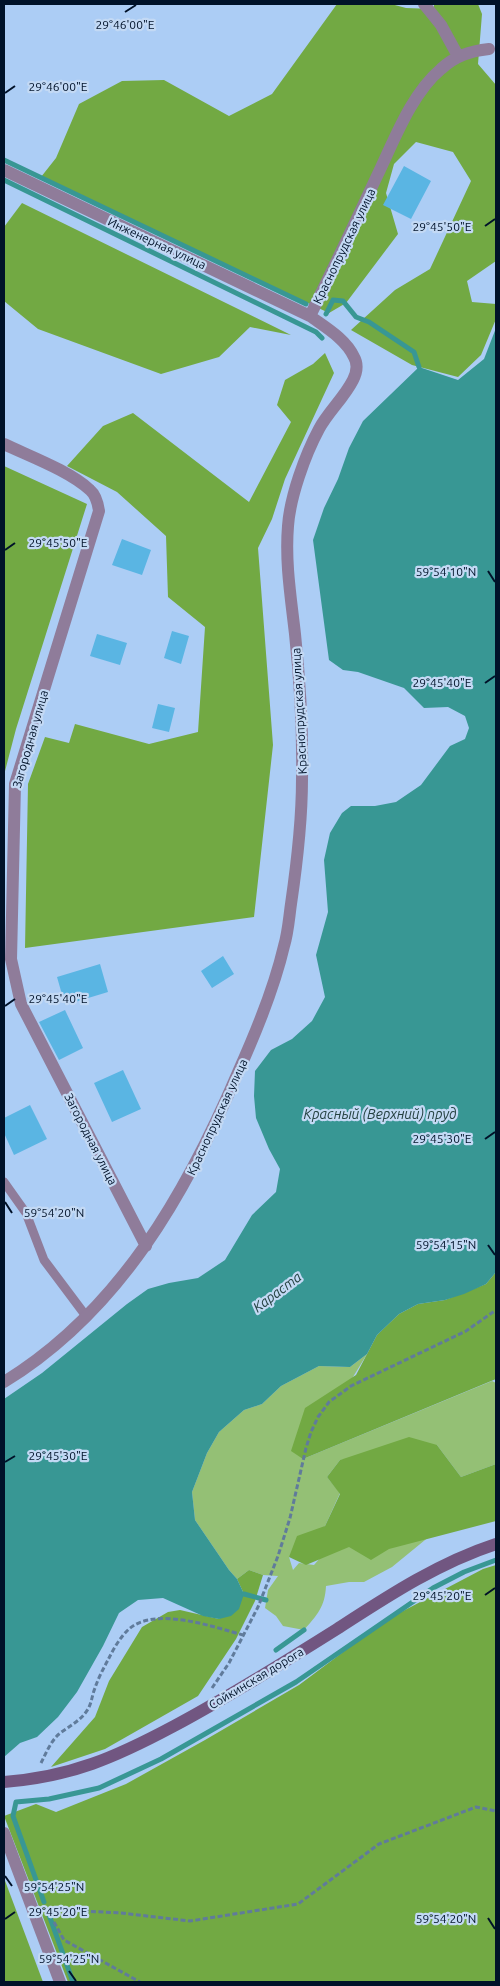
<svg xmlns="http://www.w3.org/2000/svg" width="500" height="1986" font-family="Ubuntu,sans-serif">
  <rect width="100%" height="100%" fill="#accdf5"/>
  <path fill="#94c075" d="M367,1354L303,1459L492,1381L496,1383V1464L461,1477L437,1445L340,1460L327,1477L340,1493L325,1526L289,1557L293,1570L299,1563L314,1565L339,1536L436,1531L392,1567L364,1582H349L326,1586C325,1607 317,1615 304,1630L283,1626L276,1616L265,1608L268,1590L278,1576L263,1575L249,1570L237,1579L229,1570L195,1520L192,1492L207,1453L219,1432L244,1410L262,1404L281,1386L319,1366L350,1367Z"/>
  <path fill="#72a943" d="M337,4H391L406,8L434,9V4H478L482,14L478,64L496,85V261L467,281L472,302L496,304V319L481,355L458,377L412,365L351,330L395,290L430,269L471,181L453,152L416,142L394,164L386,193L398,234L346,303L329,313L41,177L56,158L79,104L122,81L164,80L229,116L272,94Z
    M22,203L291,335L250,327L219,357L161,374L38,329L4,301V227Z
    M325,353L334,373L285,479L272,519L258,548L273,745L254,917L25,948L28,784L45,737L69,743L75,724L149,744L198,732L205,627L168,597L166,536L117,492L67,466L103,426L133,413L249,502L291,422L277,405L285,380L313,364Z
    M4,466L87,504L16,729L4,775Z
    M496,1272V1379L303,1459L291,1451L305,1408L356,1375L377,1335L399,1314L418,1304L445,1300L486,1284Z
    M409,1437L437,1445L461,1477L496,1464V1521L389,1549L371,1560L349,1547L306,1565L289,1557L297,1536L325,1526L340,1494L327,1477L340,1460Z
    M496,1565V1982H68L4,1816L36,1804L56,1812L126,1784L205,1740L299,1685L386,1620L483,1569Z
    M249,1570L263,1575L255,1601L236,1639L198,1696L105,1749L51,1767L95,1717L109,1681L142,1627L168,1612L180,1610L219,1619L244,1594L237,1579Z
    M4,1878L43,1982H4Z"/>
  <path fill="#389794" d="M496,328V1272L486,1284L464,1294L445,1300L418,1304L399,1314L377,1335L367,1354L350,1367L319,1366L281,1386L262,1404L244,1410L219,1432L207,1453L192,1492L195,1520L229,1570L237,1579L244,1594L239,1609L231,1616L219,1619L203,1616L163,1598L138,1600L119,1613L103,1646L77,1692L58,1717L37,1737L20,1743L4,1757V1399L42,1373L127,1304L148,1289L169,1283L198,1278L225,1260L252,1215L276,1192L280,1169L269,1149L256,1118L254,1096L255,1071L271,1050L292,1039L312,1021L325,997L316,955L328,912L324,860L330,833L342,813L351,806H375L396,802L421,785L450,746L465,739L469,728L465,716L448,707L424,708L404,688L358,672L343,670L329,660L313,540L324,508L338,479L349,448L363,421L419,367L458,380L484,359Z"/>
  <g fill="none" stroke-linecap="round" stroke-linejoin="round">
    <path stroke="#389794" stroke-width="5" d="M4,160L306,304
      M4,180L316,332L322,338
      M326,314L333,300L343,301L356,317L369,322L414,352L419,367
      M244,1594L266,1600
      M276,1650L304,1630
      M44,1902L13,1816L16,1802L49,1799L99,1788L161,1759L296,1682L433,1588L464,1572L496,1560
      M49,1915L73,1982"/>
  </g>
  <path fill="#5ab5e3" d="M404,166L431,181L411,219L383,205Z
    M122,539L151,550L142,575L112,565Z
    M172,631L189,636L181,664L164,658Z
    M97,634L127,643L120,665L90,656Z
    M158,704L175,708L169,732L152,728Z
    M223,956L234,974L212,988L201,971Z
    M100,964L108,992L65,1005L57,977Z
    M65,1010L83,1048L59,1060L39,1022Z
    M123,1070L141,1109L112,1122L94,1083Z
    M30,1105L47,1139L14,1155L4,1133V1118Z"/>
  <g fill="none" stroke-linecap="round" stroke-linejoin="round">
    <path stroke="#607b9b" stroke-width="3" stroke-dasharray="5 2.5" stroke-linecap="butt" d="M212,1688L229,1663L258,1607L278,1556L290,1518L306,1448L311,1432L318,1417L329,1402L351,1386L466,1331L496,1310
      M41,1763C46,1753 51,1741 59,1734C69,1726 81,1721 88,1709C92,1702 92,1695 95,1688C98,1679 103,1669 108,1660C113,1650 120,1637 129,1629C155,1606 214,1627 243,1635
      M46,1909L121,1913L190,1921L298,1904L379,1844L476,1807L496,1811
      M54,1922L64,1940L140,1982"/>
    <path stroke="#8f7c9a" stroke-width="9" d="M4,1182L26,1213L44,1260L86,1316"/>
    <path stroke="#8f7c9a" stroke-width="12" d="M424,4L441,25L458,56
      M4,170L310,316
      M4,444C29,456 70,471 90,490C96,495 98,504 99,511L15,784L11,959L21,1004L146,1246
      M4,1382C120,1311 187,1192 239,1070C257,1030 274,989 284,946C288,933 289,918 291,904C297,863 302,821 302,779C303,731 300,682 295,634C291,598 285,563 288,526C290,497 305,455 319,429C328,412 344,398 353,380C357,372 358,364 354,357C346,339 325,327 310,316C333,269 355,223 377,176C394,141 411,94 441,69C455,56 470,51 489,49
      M4,1833L60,1982"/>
    <path stroke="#715681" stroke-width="12" d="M4,1782C71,1777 116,1757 174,1726C230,1696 283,1663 337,1629C388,1596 438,1563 496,1544"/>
  </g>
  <path fill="none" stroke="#001229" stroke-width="2" d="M125,12L136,5M5,93L15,86M485,226L495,219M5,550L15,543M488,571L495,582M485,683L495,676M5,1006L15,999M485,1139L495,1132M5,1202L12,1213M488,1245L495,1255M5,1462L15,1456M485,1595L495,1588M5,1876L12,1886M488,1918L495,1929M5,1919L15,1912M69,1971L76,1981"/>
  <g text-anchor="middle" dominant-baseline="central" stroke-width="4.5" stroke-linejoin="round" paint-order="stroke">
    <g font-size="12" fill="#001229" stroke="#c3d9f4">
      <text transform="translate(157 243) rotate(25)">Инженерная улица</text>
      <text transform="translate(344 246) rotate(-64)">Краснопрудская улица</text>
      <text transform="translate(299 711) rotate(-93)">Краснопрудская улица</text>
      <text transform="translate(30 739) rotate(-74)">Загородная улица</text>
      <text transform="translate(217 1117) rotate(-65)">Краснопрудская улица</text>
      <text transform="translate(91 1139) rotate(63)">Загородная улица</text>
      <text transform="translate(256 1678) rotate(-31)">Сойкинская дорога</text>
    </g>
    <g font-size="14" font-style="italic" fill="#244140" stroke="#c3d9f4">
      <text x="380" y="1114">Красный (Верхний) пруд</text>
      <text transform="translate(277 1292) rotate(-37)">Караста</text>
    </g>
  </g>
  <g font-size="12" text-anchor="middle" fill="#001229" stroke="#c3d9f4" stroke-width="4.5" stroke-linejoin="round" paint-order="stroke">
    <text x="125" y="29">29°46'00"E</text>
    <text x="58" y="91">29°46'00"E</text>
    <text x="442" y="231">29°45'50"E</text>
    <text x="58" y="547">29°45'50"E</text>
    <text x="446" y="576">59°54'10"N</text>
    <text x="442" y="687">29°45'40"E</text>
    <text x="58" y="1003">29°45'40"E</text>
    <text x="442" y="1143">29°45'30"E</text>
    <text x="54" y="1217">59°54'20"N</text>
    <text x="446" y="1249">59°54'15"N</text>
    <text x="58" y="1460">29°45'30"E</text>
    <text x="442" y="1600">29°45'20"E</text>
    <text x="54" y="1891">59°54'25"N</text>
    <text x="58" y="1916">29°45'20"E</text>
    <text x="446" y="1923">59°54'20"N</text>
    <text x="69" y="1963">59°54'25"N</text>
  </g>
  <rect width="500" height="1986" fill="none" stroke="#001229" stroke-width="10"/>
</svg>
